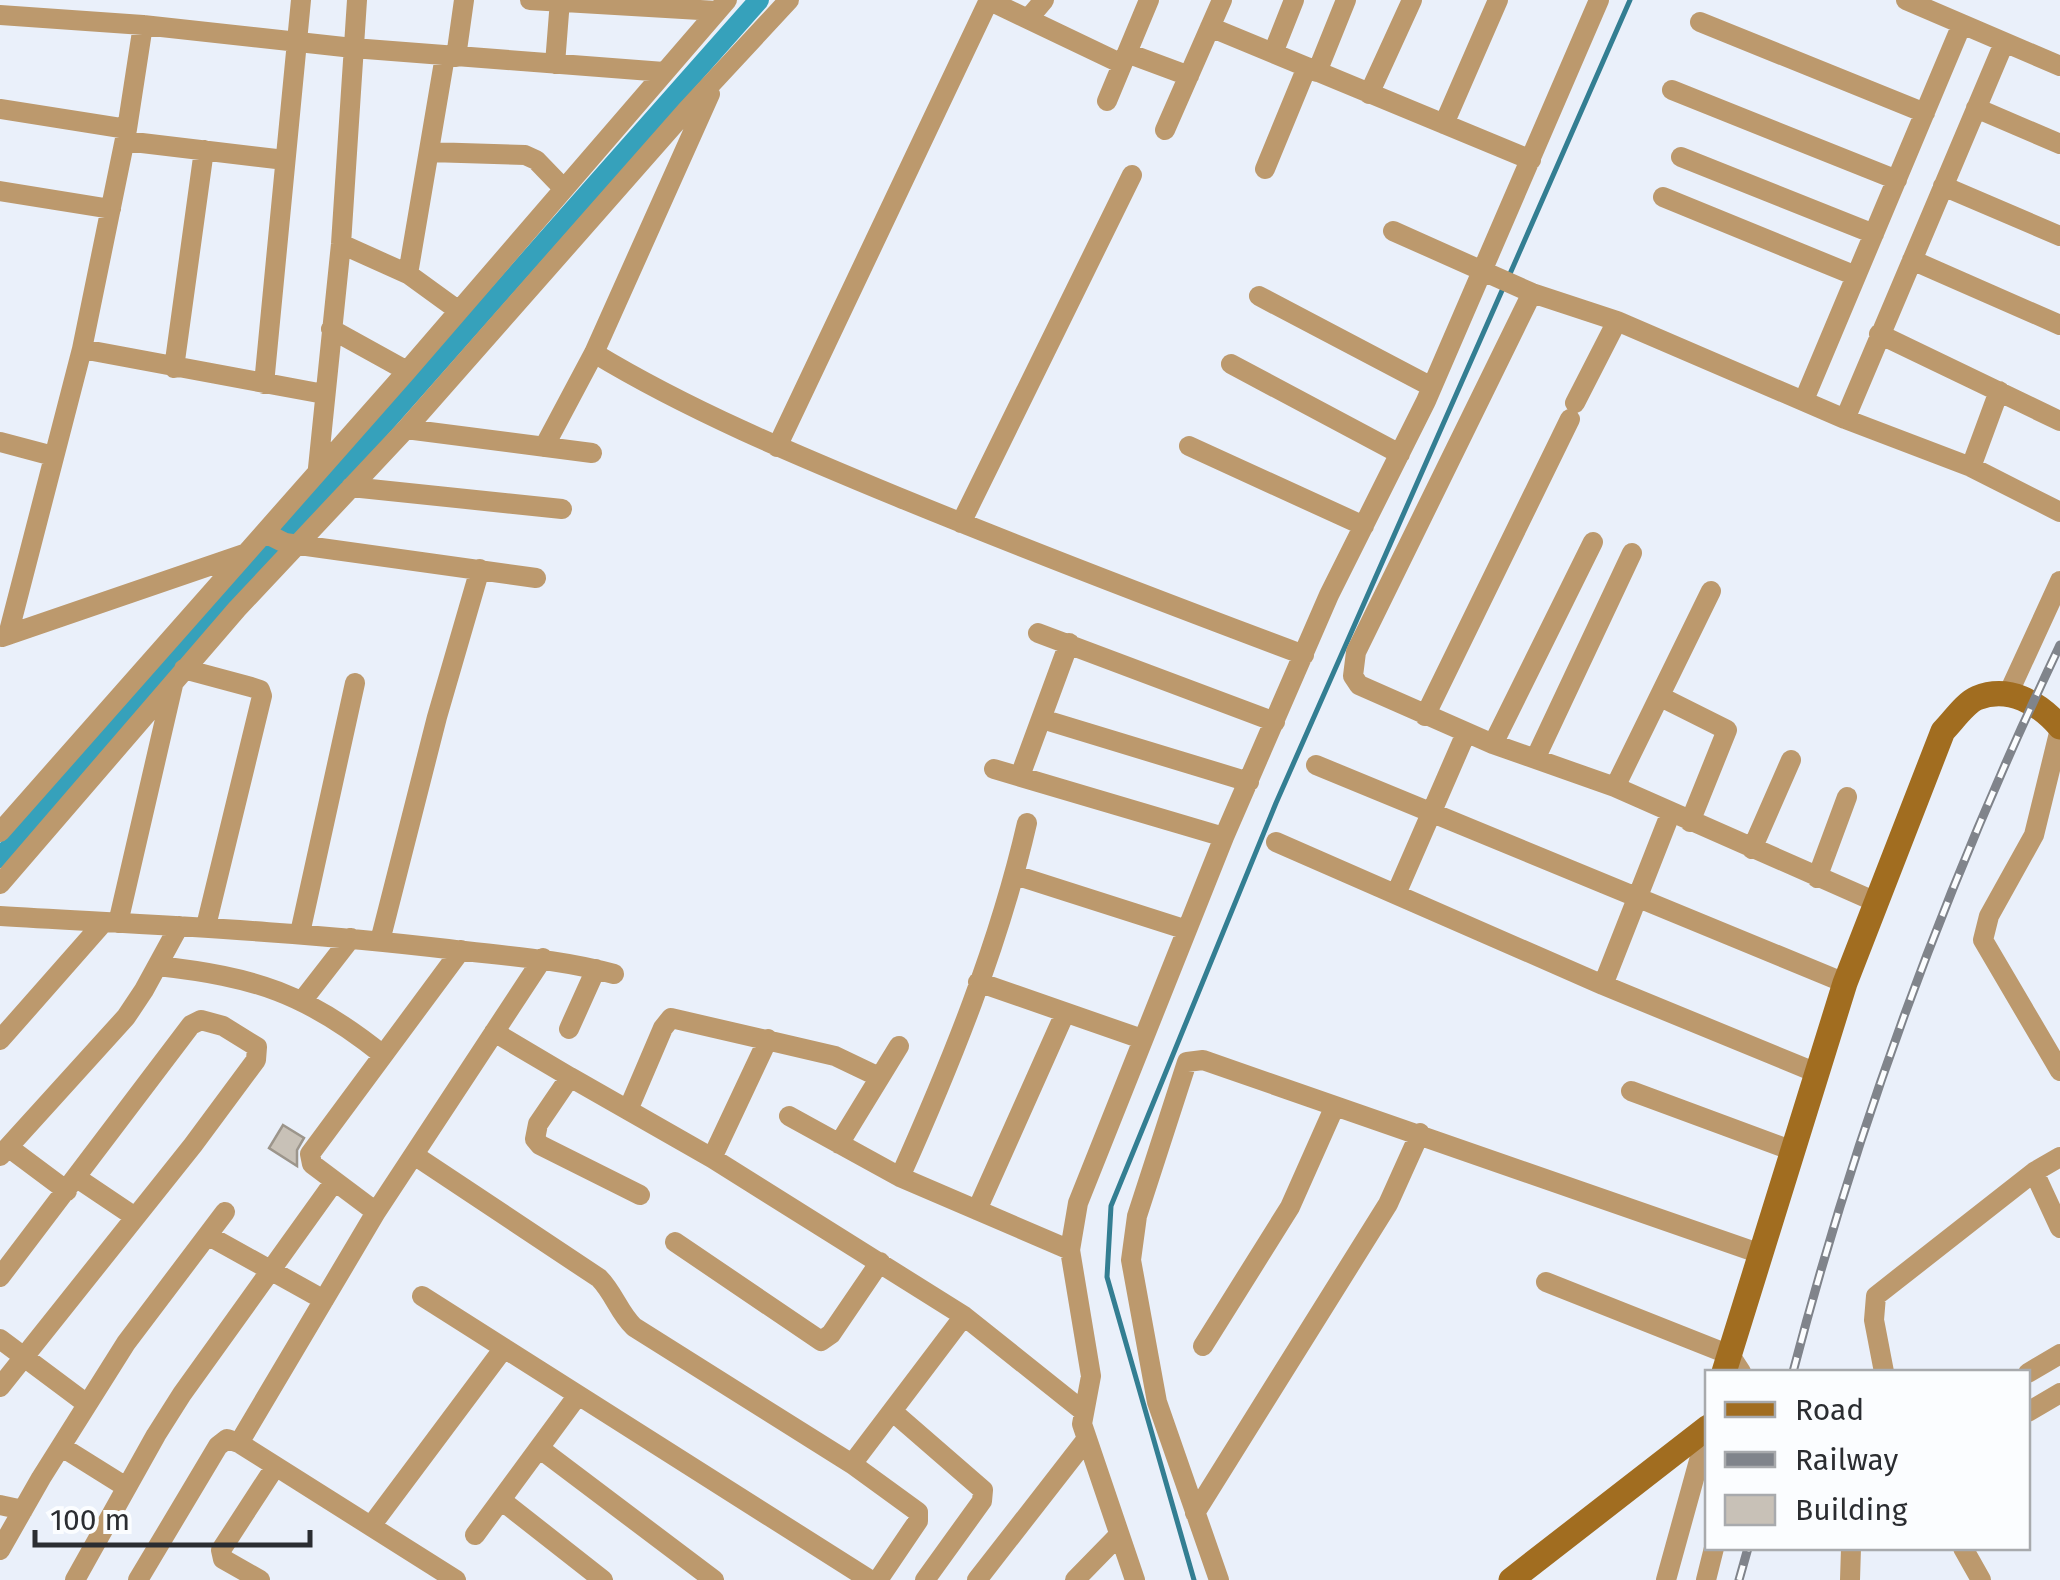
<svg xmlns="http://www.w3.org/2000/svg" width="2060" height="1580" font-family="'Fira Sans',sans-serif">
  <rect width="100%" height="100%" fill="#eaf0fa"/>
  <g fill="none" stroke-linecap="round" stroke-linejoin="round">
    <path stroke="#337e92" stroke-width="5" d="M1509,276L1630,0
      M1194,1580L1107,1277L1111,1206L1276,803L1504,286"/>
    <path stroke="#36a1bb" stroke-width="20" d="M0,858L759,0"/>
  </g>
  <path fill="#c8c1b7" stroke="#9c958b" stroke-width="2.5" d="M283,1125L304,1138L297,1150V1166L269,1148Z"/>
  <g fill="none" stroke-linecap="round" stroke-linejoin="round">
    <path stroke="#bc996d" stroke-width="20" d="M530,0L717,11
      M988,0L1122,64
      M1906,0L2060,66
      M0,15L143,25L353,48L664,72
      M1028,19L1044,0
      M1700,22L1925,113
      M1210,27L1531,160
      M1127,53L1189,76
      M1273,53L1294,0
      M456,57L464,0
      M555,64L560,0
      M1317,72L1346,0
      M1672,90L1897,180
      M1369,94L1412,0
      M1107,101L1149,0
      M1976,108L2060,144
      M0,109L127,129
      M1444,124L1498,0
      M1165,130L1222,0
      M125,141L285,160
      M429,152L525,155L536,160L564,189
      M1681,157L1874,234
      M1265,169L1307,67
      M1943,186L2060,236
      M0,191L111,209
      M1663,197L1856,276
      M1393,231L1532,293L1617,321L1845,419L1971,467L2060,512
      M341,244L408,274L459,311
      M1912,260L2060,325
      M408,274L445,56
      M1532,293L1356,652L1353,676L1359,685L1493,744L1615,787L1876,902
      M1259,296L1432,387
      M331,329L407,371
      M1879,334L2060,421
      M82,349L324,394
      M594,353C690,411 794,454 898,497C1032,552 1168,604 1304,655
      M1231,364L1400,454
      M174,368L204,150
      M264,384L301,0
      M1804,400L1962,24
      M1575,403L1617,321
      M1845,419L2004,43
      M406,429L592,453
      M0,442L53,456
      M1189,446L1364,526
      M544,447L594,353L710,94
      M777,447L989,0
      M1971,467L1999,391
      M318,468L341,244L357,0
      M351,487L562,509
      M961,523L1132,175
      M265,533L285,543L536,578
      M1038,633L1275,722
      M8,635L82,349L127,129L143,25
      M2,637L244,554
      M184,669L251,687L260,690L262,696L206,926
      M2009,692L2060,581
      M1661,697L1727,730L1690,822
      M1425,716L1570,419
      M1042,719L1249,782
      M2060,729L2034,835L1989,916L1983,940L2060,1071
      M1493,744L1593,542
      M1536,757L1632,553
      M1316,765L1845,983
      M994,769L1224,837
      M1020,776L1069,643
      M1615,787L1711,591
      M0,832L407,371L727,0
      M1276,842L1603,985L1817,1073
      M1752,849L1791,760
      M1015,875L1187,930
      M1817,878L1847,797
      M0,884L237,609L406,429L686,111L789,0
      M1396,894L1466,733
      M0,916C150,925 299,931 448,949C505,956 559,959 614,974
      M118,923L173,685
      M300,933L355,683
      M380,941L437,717L480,569
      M158,966C255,977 306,993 383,1055
      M978,982L1142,1039
      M1603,985L1671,812
      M302,1001L351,938
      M569,1029L596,969
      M494,1032L570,1077
      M0,1040L103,923
      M1631,1091L1793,1151
      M628,1110L663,1028L671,1018L835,1056L879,1077
      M789,1116L900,1177L1070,1250
      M839,1144L899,1046
      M8,1147L67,1191
      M414,1155L599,1278C614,1293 619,1313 634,1327L852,1464L918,1512V1521L878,1580
      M0,1156L126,1017L144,990L179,926
      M712,1158L768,1039
      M2034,1172L2060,1228
      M900,1177C951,1063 999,945 1027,823
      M77,1178L135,1217
      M640,1195L540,1145L535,1139L538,1124L570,1077L712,1158L964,1316L1083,1411
      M977,1210L1065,1013
      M376,1212L312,1164L310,1154L461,950
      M209,1236L324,1300
      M675,1242L821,1341L831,1334L880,1262
      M0,1277L191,1025L201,1020L223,1026L257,1047L256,1060L193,1145L0,1387
      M1546,1282L1730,1355L1741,1372
      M422,1296L870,1580
      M0,1339L87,1404
      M1203,1346L1290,1207L1334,1108
      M1884,1372L1874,1320L1876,1296L2034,1172L2060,1157
      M2028,1373L2060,1354
      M892,1411L983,1490L982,1501L925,1580
      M2028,1412L2060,1393
      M239,1443L376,1212L543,958
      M62,1447L126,1487
      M539,1448L714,1580
      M852,1464L964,1316
      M501,1500L603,1580
      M0,1505L23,1510
      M1195,1513L1388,1204L1420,1133
      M371,1526L504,1348
      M475,1535L578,1395
      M1963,1548L1981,1580
      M0,1550L41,1478L126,1343L225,1212
      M75,1580L156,1435L182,1394L334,1182
      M138,1580L218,1446L227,1439L239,1443L456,1580
      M260,1580L223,1559L221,1550L275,1467
      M977,1580L1086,1440
      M1075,1580L1119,1535
      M1135,1580L1082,1424L1091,1376L1070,1250L1078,1203L1224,837L1329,595L1426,401L1599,0
      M1219,1580L1157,1402L1131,1260L1137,1216L1187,1062L1203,1060L1761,1254
      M1666,1580L1708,1428
      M1706,1580L1714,1548
      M1850,1580L1851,1548"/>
    <path stroke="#a16d20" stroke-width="25" d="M1724,1372L1845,983L1943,731C1953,721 1965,703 1977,698C2009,685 2039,703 2060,727
      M1511,1580L1708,1427"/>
    <defs>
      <path id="rail" d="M1793,1372C1858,1122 1949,878 2060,645
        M1739,1580L1748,1548"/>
    </defs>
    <use href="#rail" stroke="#80848b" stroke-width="9"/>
    <use href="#rail" stroke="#fbfdff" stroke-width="5" stroke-dasharray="15" stroke-linecap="butt"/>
  </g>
  <rect x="1705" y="1370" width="325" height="180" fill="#fbfdff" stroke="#a8aaad" stroke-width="2.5"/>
  <rect x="1725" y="1402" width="50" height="15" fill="#a16d20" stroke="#a8aaad" stroke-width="2.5"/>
  <text x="1795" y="1420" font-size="30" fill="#2b2d31">Road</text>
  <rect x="1725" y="1452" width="50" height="15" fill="#80848b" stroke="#a8aaad" stroke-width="2.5"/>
  <text x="1795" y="1470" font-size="30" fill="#2b2d31">Railway</text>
  <rect x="1725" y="1495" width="50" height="30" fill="#c8c1b7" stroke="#a8aaad" stroke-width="2.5"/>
  <text x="1795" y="1520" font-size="30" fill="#2b2d31">Building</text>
  <path d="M35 1530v15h275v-15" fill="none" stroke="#2b2d31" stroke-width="5"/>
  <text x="50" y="1530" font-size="30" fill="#2b2d31" stroke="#fbfdff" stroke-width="8" paint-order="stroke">100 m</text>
</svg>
